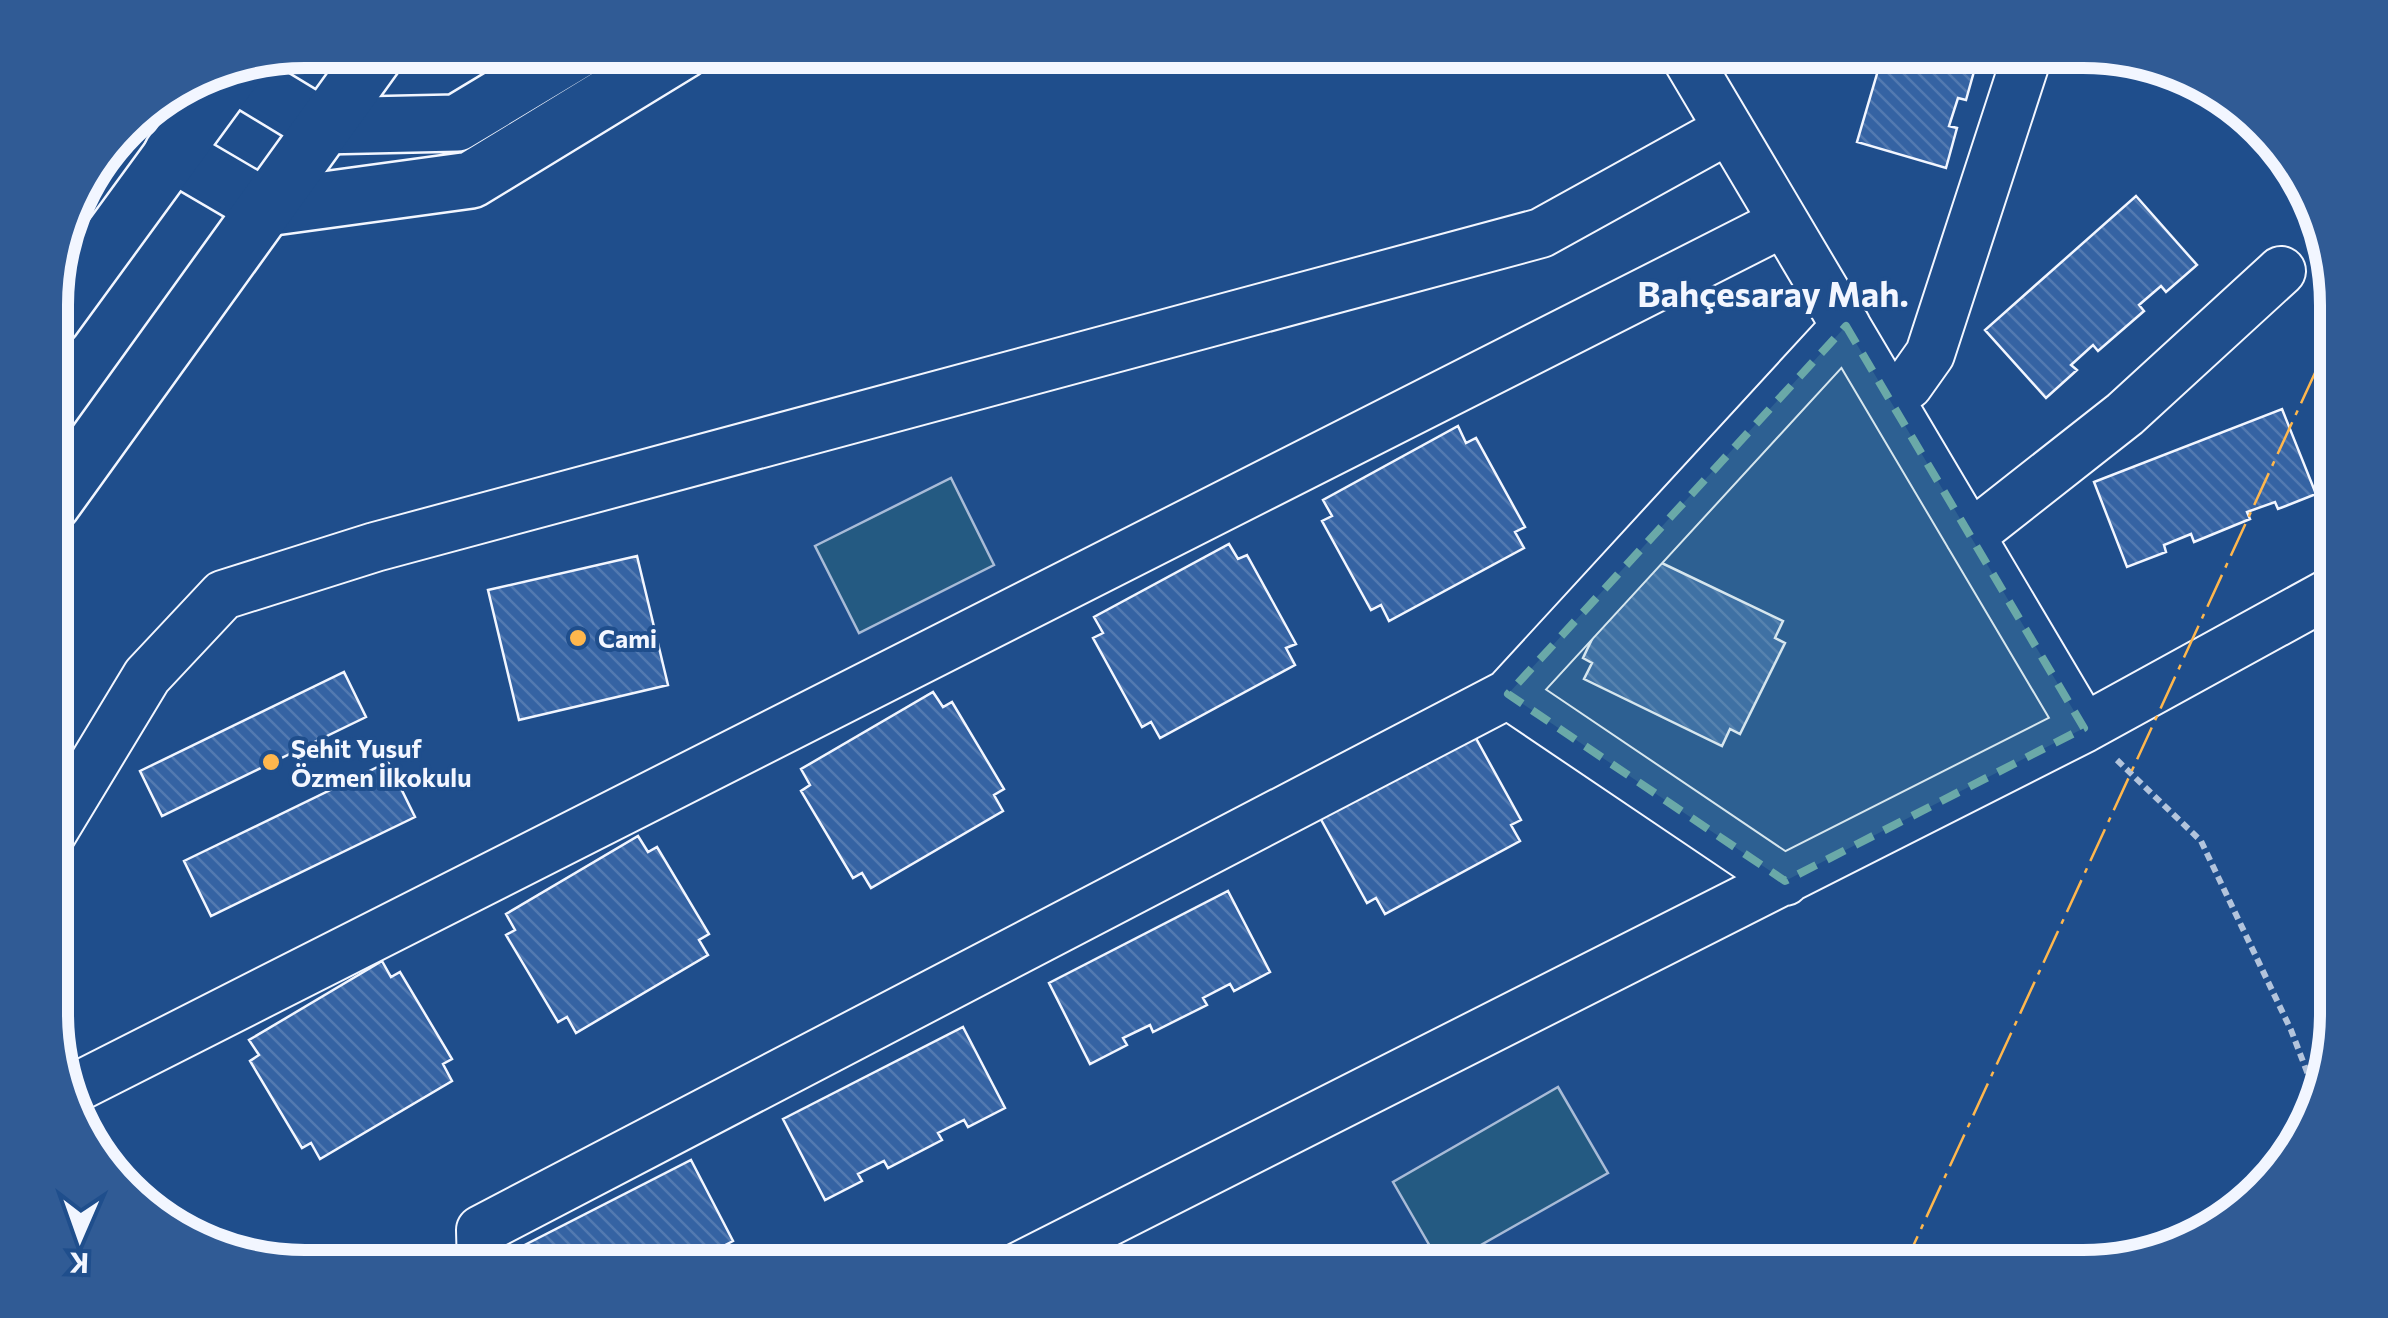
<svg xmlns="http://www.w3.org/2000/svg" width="2388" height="1318" font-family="Commissioner,sans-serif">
  <defs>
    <pattern id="building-back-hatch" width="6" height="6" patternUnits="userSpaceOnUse" patternTransform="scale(2.5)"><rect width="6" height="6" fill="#3563a3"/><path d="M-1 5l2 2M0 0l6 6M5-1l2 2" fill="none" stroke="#537ab1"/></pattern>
  </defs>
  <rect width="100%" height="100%" fill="#1f4e8c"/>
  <path fill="#245a82" stroke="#a8bbd7" stroke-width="2.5" d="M951,478L994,565L859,633L815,546Z
    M1558,1087L1608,1173L1442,1267L1393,1182Z"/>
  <path fill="url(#building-back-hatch)" stroke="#f2f6ff" stroke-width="2.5" d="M1884,50H1980L1966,100L1958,98L1949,126L1957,128L1946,168L1857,142Z
    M2136,196L2197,265L2166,292L2161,286L2139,305L2144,311L2098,351L2093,345L2071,365L2077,370L2046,398L1985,330Z
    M2332,272L2337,287V303L2324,300Z
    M2282,409L2316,494L2278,509L2275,502L2247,512L2250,519L2194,542L2191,534L2164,545L2166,552L2127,567L2094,482Z
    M1458,426L1466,443L1476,438L1525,527L1515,532L1524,548L1389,621L1381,605L1371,610L1322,521L1332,516L1323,500Z
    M1229,544L1238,559L1247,555L1296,644L1286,648L1295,665L1160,738L1151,722L1142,727L1093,638L1103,633L1094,617Z
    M1645,555L1783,621L1775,638L1785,643L1740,734L1730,729L1722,746L1584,679L1592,663L1583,658L1627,566Z
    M637,556L668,685L519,720L488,590Z
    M344,672L366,717L162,816L140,771Z
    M933,692L943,707L952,702L1004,789L994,795L1003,811L871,888L862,873L853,878L801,791L810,785L801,769Z
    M1472,731L1521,820L1511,825L1520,841L1385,914L1376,898L1367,903L1318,814Z
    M388,762L415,817L211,916L184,861Z
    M638,836L648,852L657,847L709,934L699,940L708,955L576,1033L567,1017L558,1022L506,935L515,930L506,914Z
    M1228,891L1270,972L1234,991L1230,984L1203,998L1207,1005L1153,1032L1150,1025L1123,1038L1127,1045L1090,1064L1049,983Z
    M382,961L391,977L400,972L452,1059L443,1064L452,1081L320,1159L311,1143L302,1148L250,1061L259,1055L249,1040Z
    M963,1027L1005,1108L968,1127L964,1120L938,1133L942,1140L888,1168L884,1161L858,1174L862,1181L825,1200L783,1119Z
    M691,1160L733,1241L696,1260L692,1253L667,1268H519L511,1252Z
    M294,1265L391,1266L304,1268Z"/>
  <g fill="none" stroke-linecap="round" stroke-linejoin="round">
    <defs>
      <path id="minor" d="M1682,50L2084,728
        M1889,398L1908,385L1930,354L2029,50
        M1970,536L2125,414L2281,271
        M1508,694L1785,881
        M52,833L147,676L223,595L375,547L1541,233L1729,129
        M69,1091L1784,222
        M482,1268L481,1230L1508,694L1846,326
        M1017,1268L2084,728L2337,589"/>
      <path id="major" d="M232,72L321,126L457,123L578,50
        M172,153L266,208L471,180L684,50"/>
      <path id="highway" d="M52,319L239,63
        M52,504L379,50"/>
    </defs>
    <use href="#minor" stroke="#f2f6ff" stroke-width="52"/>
    <use href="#major" stroke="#f2f6ff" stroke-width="60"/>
    <use href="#highway" stroke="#f2f6ff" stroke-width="60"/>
    <path stroke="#b3c4dc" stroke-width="6" stroke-dasharray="8 5" stroke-linecap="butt" d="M2117,760L2201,841L2291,1030L2317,1098"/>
    <use href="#minor" stroke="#1f4e8c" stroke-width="48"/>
    <use href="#major" stroke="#1f4e8c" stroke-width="55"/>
    <use href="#highway" stroke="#1f4e8c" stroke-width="55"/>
    <path stroke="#ffb74d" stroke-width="2.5" stroke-dasharray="35 8 5 8" stroke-linecap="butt" d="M1903,1268L2337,325"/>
  </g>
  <path fill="#6aa9a8" fill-opacity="0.2" stroke="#6aa9a8" stroke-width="8" stroke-dasharray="20 12" stroke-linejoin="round" d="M1846,326L2084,728L1785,881L1508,694Z"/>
  <g fill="#ffb74d" stroke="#1f4e8c" stroke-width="4">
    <circle cx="578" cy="638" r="10"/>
    <circle cx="271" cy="762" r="10"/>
  </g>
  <g text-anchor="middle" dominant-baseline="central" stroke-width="8" stroke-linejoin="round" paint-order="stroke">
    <g font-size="25" font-weight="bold" fill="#f2f6ff" stroke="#1f4e8c" text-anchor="start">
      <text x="598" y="638">Cami</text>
      <text x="291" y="748">Şehit Yusuf<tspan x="291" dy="29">Özmen İlkokulu</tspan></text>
    </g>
    <g font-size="35" font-weight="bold" fill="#f2f6ff" stroke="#1f4e8c">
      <text x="1773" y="292">Bahçesaray Mah.</text>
    </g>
  </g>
  <path d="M0 0H2388V1318H0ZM305 68H2083A237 237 0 0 1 2320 305V1013A237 237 0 0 1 2083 1250H305A237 237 0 0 1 68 1013V305A237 237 0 0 1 305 68Z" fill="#305b95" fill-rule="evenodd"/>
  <path fill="none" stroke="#f2f6ff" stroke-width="12" d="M305 68H2083A237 237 0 0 1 2320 305V1013A237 237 0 0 1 2083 1250H305A237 237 0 0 1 68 1013V305A237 237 0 0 1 305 68Z"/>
  <g transform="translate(80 1238) rotate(182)" stroke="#1f4e8c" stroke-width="8" paint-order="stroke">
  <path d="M0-8L18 38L0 25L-18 38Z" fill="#f2f6ff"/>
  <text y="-15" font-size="28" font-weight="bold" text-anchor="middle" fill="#f2f6ff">K</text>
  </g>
</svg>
